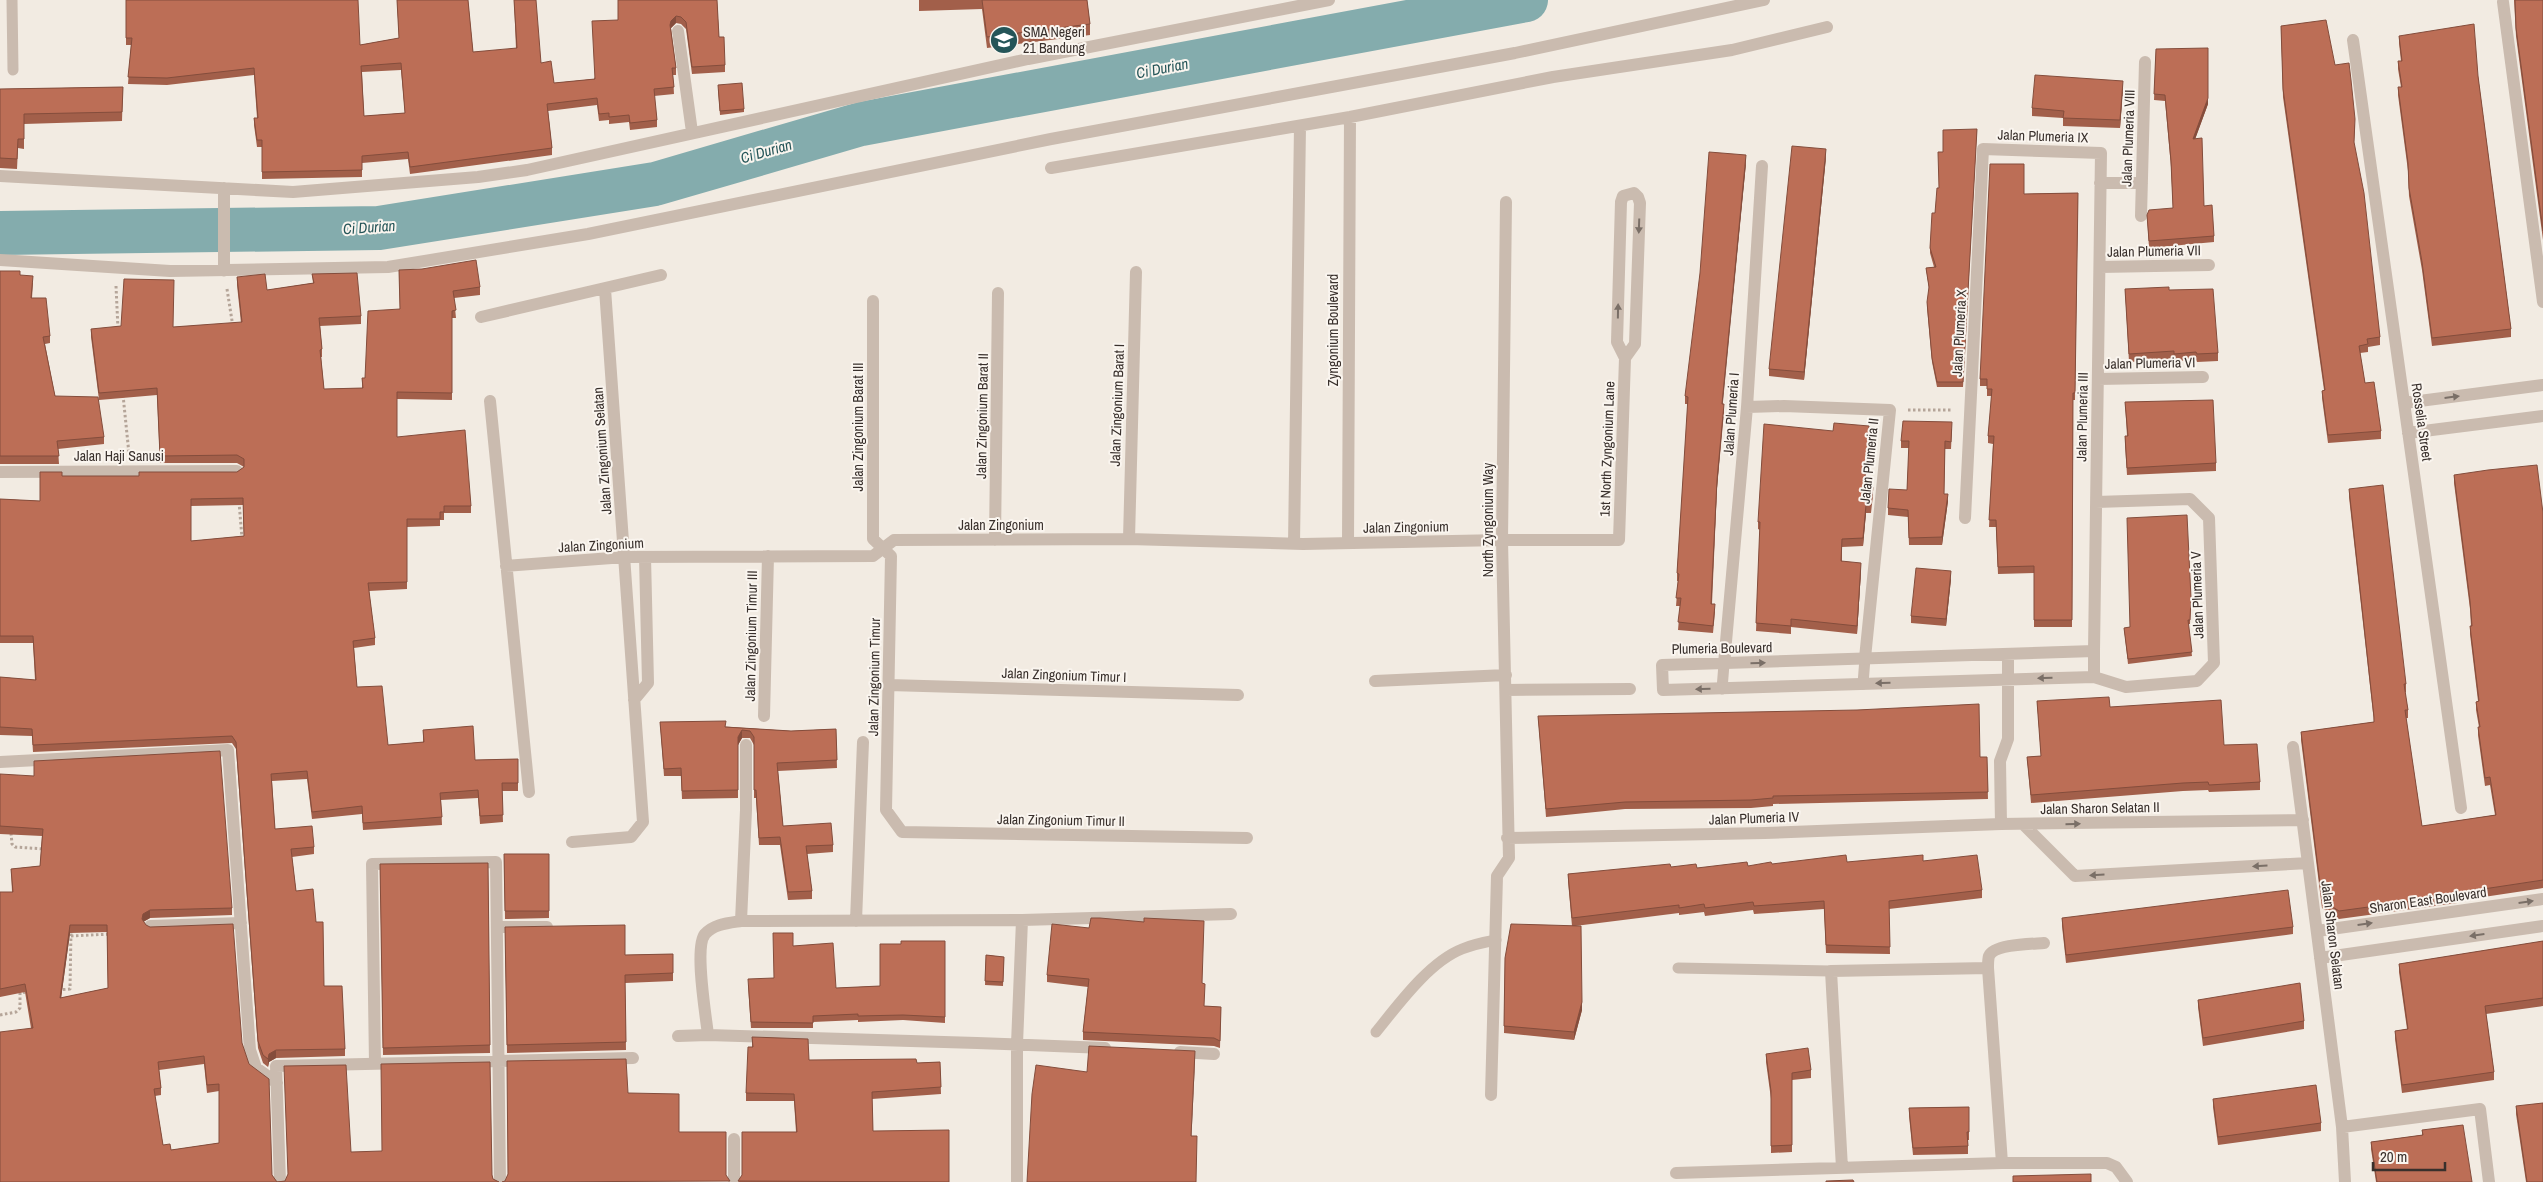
<svg xmlns="http://www.w3.org/2000/svg" width="2543" height="1182" font-family="'Archivo Narrow',sans-serif">
  <rect width="100%" height="100%" fill="#f2ebe2"/>
  <g fill="none" stroke-linecap="round" stroke-linejoin="round">
    <path stroke="#84acad" stroke-width="44" d="M0,233L379,228L655,184L861,124L1526,0"/>
    <path stroke="#b5a599" stroke-width="3" stroke-dasharray="2.5 2.5" stroke-linecap="butt" d="M116,286L118,329
      M227,289L233,327
      M123,395L129,454
      M1908,410H1951
      M239,502L242,538
      M11,833L12,844L15,847L45,849
      M71,936L111,934
      M58,990L70,989L71,930
      M0,1015L16,1012L20,1008V993L27,992"/>
    <path stroke="#cabbaf" stroke-width="11" d="M12,0L13,70
      M1863,684L1865,658
      M1722,689L1724,664
      M1678,968L1831,971
      M1376,1032C1398,1005 1429,962 1462,949C1472,945 1485,942 1496,940"/>
    <path stroke="#cabbaf" stroke-width="12" d="M2503,2L2543,302
      M678,31L692,132
      M2353,40L2461,808
      M1051,168L1350,117L1553,77L1732,50L1827,27
      M0,176L293,192L478,177L527,170L1028,59L1329,0
      M2100,183H2142
      M2141,216L2145,62
      M0,260L170,271L388,267L588,234L1051,139L1515,53L1764,0
      M2100,267L2209,265
      M224,271V188
      M873,301V539L891,556L886,810L902,832L1247,838
      M481,317L661,275
      M2098,379L2203,377
      M490,401L529,792
      M2404,403L2543,385
      M1747,407L1784,406L1890,410L1865,658
      M2408,433L2543,416
      M0,472L237,471
      M1965,518L1983,149L2101,153L2094,651
      M1129,539L1136,272
      M995,540L998,293
      M1348,543L1350,117
      M1294,544L1300,126
      M506,566L625,557L873,556L894,540L1129,539L1303,544L1502,540H1619L1625,358L1617,342L1621,202L1623,196L1634,193L1638,197L1640,203L1635,344L1625,358
      M2008,654V739L2000,761L2001,824L2303,820
      M1724,664L1747,407L1762,166
      M2094,677V651L1662,665L1663,690L2094,677L2126,687L2197,681L2214,663L2209,518L2190,499L2096,502
      M1375,681L1506,675
      M889,685L1238,695
      M1506,690L1630,689
      M634,700L648,683L645,557
      M764,716L768,556
      M2293,747L2342,1127L2345,1182
      M0,762L228,750L250,1050L256,1068L277,1083
      M2024,825L2075,876L2308,863
      M1507,838L1765,833L2001,824
      M572,842L631,837L643,822L605,289
      M1022,920L1231,914
      M741,921L746,810V745
      M856,921L863,742
      M150,926L241,923
      M497,927H547
      M2317,931L2543,899
      M2320,958L2543,926
      M678,1036L708,1035
      M1180,1052L1214,1054
      M375,1063L372,864L496,862L500,1182
      M1491,1095L1497,876L1509,858L1502,540L1506,202
      M2342,1127L2480,1109L2489,1182
      M734,1139V1182
      M2002,1163L1988,968C1988,965 1988,959 1989,956C1994,944 2032,944 2044,943
      M1842,1168L1831,971L1988,968
      M1676,1173L2002,1163H2107L2116,1167L2127,1182
      M280,1182L276,1066L633,1058
      M1017,1182V1044L1022,920L741,921C728,923 714,924 705,934C694,947 706,1016 708,1035L977,1043L1105,1048"/>
  </g>
  <path fill="#a25f4a" fill-rule="evenodd" d="M126,0L360,45L399,38L397,0H468L473,52L516,49L514,0L541,63L554,83L594,79L618,20L717,0L719,37L725,65V72L692,74L686,29L681,24L676,23L671,28L676,68V75H673L674,94L654,96L657,120V127L630,130L629,122L609,124V120L599,121L597,105L548,111L552,148V155L410,174L408,159L362,163V177L262,179V147H257L254,125V118H257L254,75L167,85L128,84L131,45H126ZM401,70L405,113L364,116L362,72Z
    M919,0H1087L1090,24V35L987,48L982,9L919,11Z
    M2514,0H2543V240L2516,36Z
    M2281,26L2335,65L2355,126L2354,143L2380,337V345L2368,347V352L2360,353L2365,383L2381,431V439L2328,443L2322,398V391L2324,390L2283,97Z
    M2399,36L2478,76L2511,329V337L2432,346L2422,270L2409,196L2408,171L2398,95V87H2401L2398,69V61H2401L2399,43Z
    M2156,49L2208,104L2195,139L2204,206L2214,236V242L2149,248L2147,215L2173,208L2171,167L2165,101L2154,100Z
    M123,87L122,121L24,124V149L18,148L17,169L0,168V89Z
    M718,89L744,109V112L720,115Z
    M2123,89L2120,128L2063,126V118L2032,116V108Z
    M1977,129L1963,387H1937L1932,362L1927,307L1929,289L1926,268L1934,267L1930,253V248L1939,188L1943,152Z
    M1826,157L1804,380L1769,376V369Z
    M1746,163L1722,404L1724,412L1717,488L1712,604L1715,612L1713,633L1678,630L1680,606H1676L1678,581H1677V573L1688,404H1685V396Z
    M2078,193L2075,400H2073L2072,627H2034V573L1998,574L1996,527H1989L1993,444L1988,443V436L1992,396H1987V386H1980V379L2024,194Z
    M399,270L480,287V295L454,298L456,318H452V400L397,399V437L471,506V513H444V520H440V526L407,527V589L369,591L375,638V645L354,648L357,687L388,745L423,742V730L475,760L518,759V791H502L503,822L480,824L478,798L441,800L442,825L363,830L362,814L312,819L307,779L272,781L275,829L314,847V854L292,857L296,891L316,922L324,986L345,1049V1056L276,1058L269,1062L268,1067L263,1063L258,1048L236,749L232,743L33,752L32,736L0,735V677L35,680L33,643H0V499L40,501L62,476H139L237,472L244,467L237,463H160L157,395L99,400L91,337V329L173,327L241,323L237,285V277L267,290L313,283L312,274L361,316V324L320,326L322,349V357H321L324,389L362,388V378H365L400,309ZM243,505L244,536L191,541V506Z
    M0,271L20,275L33,283L32,298L50,336V343L45,344L55,396L104,437V444L58,449L59,464H0Z
    M2125,289L2169,290L2218,353V361L2197,362L2196,360L2174,361V359L2129,362Z
    M2125,402L2216,463V471L2127,475L2125,444V436H2127Z
    M1952,429L1951,449H1945L1944,494L1948,501L1942,545H1909L1908,517L1888,515V508L1907,490L1909,448H1901V441Z
    M1833,431L1869,434L1865,487L1873,495L1871,513H1866L1863,546L1842,547V561L1861,571L1857,634L1791,627V634L1756,631L1760,530L1758,529V522Z
    M2454,475L2543,513V888L2457,901V903L2339,919L2322,908L2301,740V732L2374,722L2349,497V489L2406,684V692H2405L2408,710V718H2406L2422,826L2495,815L2490,785L2485,786L2478,735V727H2479L2476,710V702L2478,701L2470,634V626H2471L2470,609L2454,483Z
    M1951,579L1946,626L1911,623V616Z
    M2191,598L2190,624H2188L2192,656L2128,664L2124,628L2130,627Z
    M2037,701L2110,707L2224,745L2260,782V790L2209,792L2208,790L2183,791L2031,803L2027,757L2041,756Z
    M1538,716L1980,757H1987L1988,799L1773,804V806L1751,808L1625,809L1546,817Z
    M660,722L791,731L836,729L837,768L778,771L783,826L833,845V852L807,854L812,891V899L788,900L780,845H759L756,798H754V745L750,738H742L738,745V798L682,799L681,776H664Z
    M0,774L232,908V915L150,918L143,922L242,1043L272,1175L277,1182L285,1181L351,1152L492,1175L493,1179L499,1182H0L31,1028L25,992L0,997V892H12L11,869L40,866L42,836L0,834ZM107,932L108,988L61,998L70,933ZM204,1064L207,1093L219,1091V1143L171,1150L163,1145L155,1096L161,1095V1088L159,1070Z
    M504,854H549V918L505,919Z
    M1923,861L1982,890V898L1889,909L1890,954L1826,953L1824,909L1754,914L1753,910L1705,916L1704,912L1679,915V913L1575,926L1582,1010L1574,1040L1504,1033L1505,958L1572,926L1568,881V874L1671,867L1697,868L1847,862Z
    M488,863L490,1053L383,1055L380,864Z
    M2062,918L2293,927V934L2066,963L2062,926Z
    M505,927L625,955L673,954V981L625,983L626,1050L507,1053Z
    M1089,928L1203,984L1204,1006L1221,1007L1220,1048L1214,1046L1083,1040V1032L1088,987L1047,982V975Z
    M945,941V1023L903,1020L858,1022V1020L813,1022V1028H751L748,985L774,978L793,946L836,988L880,986L901,944Z
    M2543,941V1006L2486,1014L2494,1072V1080L2402,1093L2395,1039V1031L2407,1029L2399,972V964Z
    M986,955L1004,957L1003,986L985,985Z
    M2198,1000L2304,1021V1029L2203,1046L2198,1007Z
    M752,1037L809,1060L917,1063L940,1062L941,1094L872,1099L873,1131L949,1182H738L796,1132L794,1101H746V1093L752,1047Z
    M1766,1054L1811,1070V1078L1792,1080V1152L1771,1153V1099L1766,1062Z
    M2213,1099L2321,1123V1131L2218,1145L2213,1107Z
    M2516,1106L2543,1182H2526L2516,1114Z
    M1969,1107V1140H1968V1154L1913,1155L1909,1116V1108Z
    M2422,1130L2472,1182H2376L2371,1149V1142L2422,1135Z"/>
  <path fill="#844d3c" d="M676,16V23L671,28L670,25L671,21Z
    M2123,81V89L2120,128V120Z
    M2208,98V104L2193,145V139Z
    M1826,149V157L1804,380V372Z
    M1746,155V163L1722,412V404Z
    M1724,404L1717,488L1711,611L1717,480Z
    M1869,426V434L1864,494V487Z
    M1948,494V501L1942,545V537Z
    M1866,505V513L1863,546V538Z
    M1861,563V571L1857,634V626Z
    M1951,571V579L1946,626V619Z
    M742,730V738L738,745V737Z
    M150,910V918L143,922L142,919L143,914Z
    M70,925V933L60,1006V998Z
    M1582,1002V1010L1574,1040V1032Z
    M276,1050V1058L269,1062L268,1067V1059L269,1054Z
    M1195,1051V1061L1191,1146V1136Z"/>
  <path fill="#bc6e56" stroke="#844d3c" fill-rule="evenodd" d="M126,0H358L360,45L399,38L397,0H468L473,52L517,48L514,0H536L541,63L551,61L554,83L595,79L592,21L618,20V0H717L719,37H724L725,65L692,67L686,22L681,17L676,16L671,21L670,25L676,68H672L674,87L654,89L657,120L630,123L629,115L609,117V113L599,114L597,98L547,104L552,148L410,167L408,152L362,156V170L262,172V140H257L254,118H258L254,68L167,78L128,77L132,38H126ZM401,63L405,113L364,116L361,66Z
    M982,0H1087L1090,24L987,37Z
    M2515,0H2543V231L2516,28Z
    M2326,20L2335,65L2349,63L2351,80L2355,119L2354,142L2364,193L2380,337L2367,339L2368,344L2359,346L2365,383L2374,382L2381,431L2328,435L2322,391L2325,390L2283,89L2281,26Z
    M2474,24L2478,76L2511,329L2432,338L2422,262L2409,188L2408,163L2398,87H2402L2398,61H2402L2399,36Z
    M2208,48V98L2193,139L2202,138L2204,206L2212,205L2214,236L2149,241L2147,215L2149,210L2173,208L2171,161L2165,95L2154,94L2156,49Z
    M2035,75L2123,81L2120,120L2063,118L2064,111L2032,108Z
    M742,83L744,109L720,111L718,85Z
    M123,87L122,112L24,114V139H18L17,159L0,158V89Z
    M1977,129L1963,382H1937L1932,358L1927,302L1929,287L1926,268L1936,267L1930,248L1932,213H1935L1937,188H1939L1938,152H1943V130Z
    M1792,146L1826,149L1804,372L1769,369Z
    M1709,152L1746,155L1722,404H1724L1717,480L1711,604H1715L1713,626L1678,622L1681,598H1676L1679,574L1677,573L1688,397L1685,396L1700,273Z
    M1990,164H2024V194L2078,193L2075,393H2073L2072,620H2034V566L1998,567L1996,520H1989L1994,436H1988L1992,389H1987V379H1980Z
    M476,260L480,287L453,291L456,310L452,311V393L397,392V437L465,430L471,506H444V512H440V519H407V582L368,583L375,638L353,641L357,687L382,686L388,745L424,742L423,730L473,726L475,760L518,759V783H502L503,815L480,816L478,790L440,793L442,817L363,823L362,806L312,812L307,771L271,774L275,829L312,826L314,847L291,849L296,891L313,889L316,922H323L324,986H342L345,1049L276,1050L269,1054L268,1059L263,1055L258,1041L236,742L232,736L33,745L32,729L0,727V677L36,680L33,636H0V499L40,501V472H62V476H139V472H237L244,467V459L237,455L160,456L157,388L99,393L91,329L121,326L124,279L174,280L173,327L242,322L237,277L265,274L267,290L314,283L312,274L357,273L361,316L319,318L322,349L320,350L324,389L363,388L362,378H365L368,311L400,309L399,270L422,269ZM243,498L244,536L191,541V499Z
    M0,271H20V275L33,276L31,298H46L50,336L43,337L55,396L98,397L104,437L57,441L59,456H0Z
    M2169,287V290L2213,289L2218,353L2197,354L2196,352L2174,354V351L2129,354L2125,289Z
    M2213,400L2216,463L2127,468L2125,436H2128L2125,402Z
    M1903,421L1952,422L1951,442L1945,441L1944,494H1948L1942,537L1909,538L1908,510L1888,508L1889,489L1907,490L1909,441H1901Z
    M1834,423L1869,426L1864,487H1873L1871,505H1866L1863,538L1842,539L1841,561L1861,563L1857,626L1791,619V626L1756,623L1760,522H1758L1764,424L1833,431Z
    M2537,465L2543,513V880L2457,893V895L2339,911L2322,900L2301,732L2374,722V717L2349,489L2383,485L2406,684H2404L2408,710H2405L2422,826L2496,815L2490,777L2485,778L2478,727H2480L2476,702L2479,701L2470,626H2472L2470,601L2454,475L2488,470Z
    M2187,515L2191,598L2190,620H2188L2192,652L2128,659L2124,628L2130,627L2127,518Z
    M1916,568L1951,571L1946,619L1911,616Z
    M2109,697L2110,707L2221,700L2224,745L2257,744L2260,782L2209,785L2208,782L2183,783L2031,795L2027,757L2041,756L2037,701Z
    M1979,704L1980,757H1987L1988,792L1773,796V798L1751,800L1625,802L1546,809L1538,716L1857,710Z
    M726,721L725,727L791,731L836,729L837,760L777,763L783,826L831,823L833,845L806,846L812,891L788,892L780,837L759,838L756,790H754V737L750,731L742,730L738,737V790L682,791L681,768L664,769L660,722Z
    M220,751L232,908L150,910L143,914L142,919L146,925L150,927L233,924L242,1043L249,1064L269,1079L272,1175L277,1182L285,1181L288,1174L284,1066L346,1065L351,1152L382,1151L381,1064L490,1062L492,1175L493,1179L499,1182H0V1032L33,1028L25,984L0,989V892H13L11,869L40,866L43,829L0,826V774L34,776V761ZM70,925H107L108,988L60,998ZM204,1056L207,1085L219,1084V1143L171,1150L170,1144L163,1145L154,1089L161,1088L158,1062Z
    M504,854H549V911H505Z
    M1846,855L1847,862L1923,855V861L1977,855L1982,890L1889,901L1890,947L1826,945L1824,901L1754,906L1753,902L1705,908L1704,904L1679,908V905L1572,918L1568,874L1670,864L1671,867L1696,864L1697,868L1747,862L1748,866L1771,862L1772,864Z
    M488,863L490,1045L383,1048L380,864Z
    M2288,890L2293,927L2066,955L2062,918Z
    M1091,918H1100L1144,922V918L1204,921L1202,983L1205,984L1204,1006L1221,1007L1220,1041L1214,1038L1083,1032L1089,979L1047,975L1052,924L1089,928Z
    M1511,924L1581,926L1582,1002L1574,1032L1504,1026L1505,958Z
    M625,925V955L673,954V973L625,975L626,1042L507,1045L505,927Z
    M773,933H793V946L833,943L836,988L880,986V944H901V941H945V1017L903,1015L858,1016V1014L813,1016V1023L751,1022L748,979L774,978Z
    M2543,941V998L2485,1006L2494,1072L2402,1085L2395,1031L2408,1029L2399,964Z
    M986,955L1004,957L1003,982L985,981Z
    M2300,983L2304,1021L2203,1038L2198,1000Z
    M752,1037L808,1039L809,1060L916,1059L917,1063L940,1062L941,1087L872,1092L873,1131L949,1130V1182L738,1181L742,1175V1132H797L794,1094L746,1093L748,1047H753Z
    M1089,1046L1195,1051L1191,1136H1197L1196,1182H1027L1032,1094L1036,1065L1087,1072Z
    M1808,1048L1811,1070L1792,1073V1145L1771,1146V1091L1766,1054Z
    M626,1059L628,1093L679,1094V1132H726V1175L730,1181L502,1182L505,1181L508,1174L507,1061Z
    M2316,1085L2321,1123L2218,1137L2213,1099Z
    M2543,1103V1182H2527L2516,1106Z
    M1969,1107V1132H1967L1968,1146L1913,1148L1909,1108Z
    M2463,1125L2472,1182H2377L2371,1142L2423,1135L2422,1130Z
    M2091,1174V1182H2013V1176Z
    M1853,1180L1854,1182H1826V1181Z"/>
  <defs><path id="oneway-solid" d="M-6-.8H1V-3.2L6.5 0L1 3.2V.8H-6Z" transform="scale(1.25)"/></defs>
  <g fill="#7a6f67">
    <use href="#oneway-solid" transform="translate(1639 226) rotate(92)"/>
    <use href="#oneway-solid" transform="translate(1618 311) rotate(-89)"/>
    <use href="#oneway-solid" transform="translate(2452 397) rotate(-7)"/>
    <use href="#oneway-solid" transform="translate(1758 663) rotate(-2)"/>
    <use href="#oneway-solid" transform="translate(2045 678) rotate(178)"/>
    <use href="#oneway-solid" transform="translate(1883 683) rotate(178)"/>
    <use href="#oneway-solid" transform="translate(1703 689) rotate(178)"/>
    <use href="#oneway-solid" transform="translate(2073 824) rotate(-1)"/>
    <use href="#oneway-solid" transform="translate(2260 866) rotate(177)"/>
    <use href="#oneway-solid" transform="translate(2097 875) rotate(177)"/>
    <use href="#oneway-solid" transform="translate(2526 902) rotate(-8)"/>
    <use href="#oneway-solid" transform="translate(2365 924) rotate(-8)"/>
    <use href="#oneway-solid" transform="translate(2477 935) rotate(172)"/>
  </g>
  <defs>
    <symbol id="school-disc" viewBox="-11 -11 22 22"><circle r="9.5" fill="#255558" stroke="#faf5ef"/><path d="M0-5L7-2L0 1L-7-2ZM-4 1L0 2.5L4 1V4Q0 6-4 4Z" fill="#fff"/></symbol>
  </defs>
  <g fill-rule="evenodd">
    <use href="#school-disc" x="988" y="24" width="32" height="32"/>
  </g>
  <g text-anchor="middle" dominant-baseline="central" stroke-width="4" stroke-linejoin="round" paint-order="stroke">
    <g font-size="14" fill="#39302c" stroke="#faf5ef" text-anchor="start">
      <text x="1023" y="32">SMA Negeri<tspan x="1023" dy="16">21 Bandung</tspan></text>
    </g>
    <g font-size="14" fill="#39302c" stroke="#faf5ef">
      <text transform="translate(2043 136) rotate(2)">Jalan Plumeria IX</text>
      <text transform="translate(2128 138) rotate(-88)">Jalan Plumeria VIII</text>
      <text transform="translate(2154 251) rotate(-1)">Jalan Plumeria VII</text>
      <text transform="translate(1333 330) rotate(-90)">Zyngonium Boulevard</text>
      <text transform="translate(1959 333) rotate(-87)">Jalan Plumeria X</text>
      <text transform="translate(2150 363) rotate(-1)">Jalan Plumeria VI</text>
      <text transform="translate(1117 405) rotate(-88)">Jalan Zingonium Barat I</text>
      <text transform="translate(1731 414) rotate(-86)">Jalan Plumeria I</text>
      <text transform="translate(982 416) rotate(-89)">Jalan Zingonium Barat II</text>
      <text transform="translate(2082 417) rotate(-89)">Jalan Plumeria III</text>
      <text transform="translate(2422 422) rotate(82)">Rosselia Street</text>
      <text transform="translate(858 427) rotate(-90)">Jalan Zingonium Barat III</text>
      <text transform="translate(1607 449) rotate(-88)">1st North Zyngonium Lane</text>
      <text transform="translate(602 451) rotate(-94)">Jalan Zingonium Selatan</text>
      <text x="119" y="456">Jalan Haji Sanusi</text>
      <text transform="translate(1869 461) rotate(-84)">Jalan Plumeria II</text>
      <text transform="translate(1488 520) rotate(-90)">North Zyngonium Way</text>
      <text x="1001" y="525">Jalan Zingonium</text>
      <text transform="translate(1406 527) rotate(-1)">Jalan Zingonium</text>
      <text transform="translate(601 545) rotate(-3)">Jalan Zingonium</text>
      <text transform="translate(2197 595) rotate(-92)">Jalan Plumeria V</text>
      <text transform="translate(751 636) rotate(-89)">Jalan Zingonium Timur III</text>
      <text transform="translate(1722 648) rotate(-1)">Plumeria Boulevard</text>
      <text transform="translate(1064 675) rotate(2)">Jalan Zingonium Timur I</text>
      <text transform="translate(874 677) rotate(-89)">Jalan Zingonium Timur</text>
      <text transform="translate(2100 808) rotate(-1)">Jalan Sharon Selatan II</text>
      <text transform="translate(1754 818) rotate(-2)">Jalan Plumeria IV</text>
      <text transform="translate(1061 820) rotate(1)">Jalan Zingonium Timur II</text>
      <text transform="translate(2428 900) rotate(-8)">Sharon East Boulevard</text>
      <text transform="translate(2333 935) rotate(83)">Jalan Sharon Selatan</text>
    </g>
    <g font-size="15" font-style="italic" fill="#255558" stroke="#faf5ef">
      <text transform="translate(1162 68) rotate(-11)">Ci Durian</text>
      <text transform="translate(766 151) rotate(-16)">Ci Durian</text>
      <text transform="translate(369 227) rotate(-4)">Ci Durian</text>
    </g>
  </g>
  <path d="M2373 1162v8h72v-8" fill="none" stroke="#39302c" stroke-width="2.5"/>
  <text x="2380" y="1162" font-size="15" fill="#39302c" stroke="#faf5ef" stroke-width="4" paint-order="stroke">20 m</text>
</svg>
